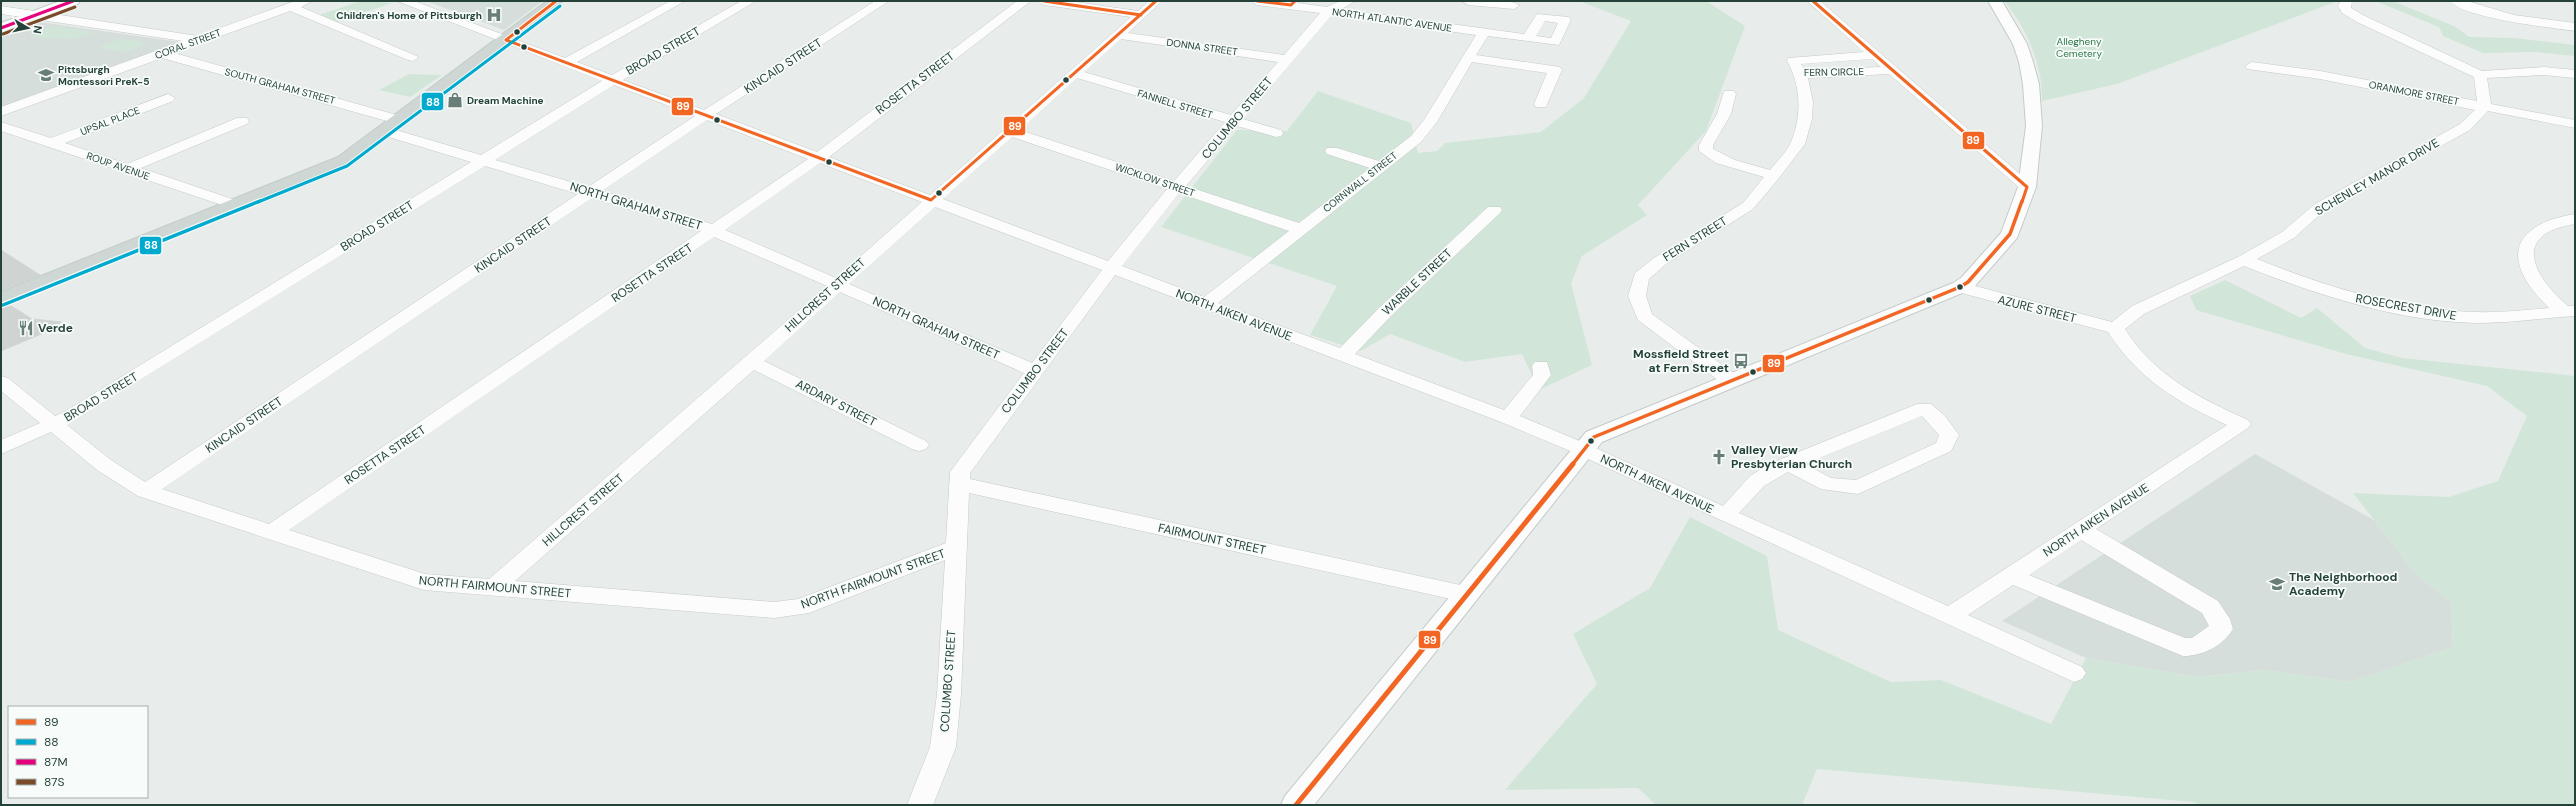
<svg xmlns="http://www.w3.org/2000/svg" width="2576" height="806" font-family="'DM Sans',sans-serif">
  <rect width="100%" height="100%" fill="#e8edeb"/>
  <path fill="#d6dedb" d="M426,1H543L504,30Z
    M32,21L180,42L1,107V33Z
    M2255,454L2374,520L2417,575L2451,602L2453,647L2350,682L2264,670L2196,677L2086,658L2002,621Z"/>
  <path fill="#d1e6d8" d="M361,1L392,3L337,22L319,15Z
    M1579,1H1706L1745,26L1706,131L1638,205L1647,215L1582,256L1571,283L1592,365L1539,390L1522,354L1465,362L1390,334L1361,351L1310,335L1337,286L1161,227L1237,130L1287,131L1318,91L1411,123L1418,153L1437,151L1445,143L1541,132L1584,98L1631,21Z
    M2004,1H2338L2117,84L2042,101C2043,66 2027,28 2004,1Z
    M2375,1H2393L2456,27L2469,37L2514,38L2575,45V56L2535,52L2483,53L2443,36L2439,27Z
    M51,26L94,32L73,39L34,37L37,31Z
    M120,39L148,43L126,52L98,48Z
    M409,74L442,75L410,97L379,90Z
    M2225,280L2301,318L2317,308L2365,348L2402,358L2575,376V805H2200L2193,802L1817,769L1802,805H1656L1638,788L1505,790L1597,684L1573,634L1650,588L1690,517L1767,556L1778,630L1891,682L1941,680L2051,724L2086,658L2196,677L2264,670L2350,682L2453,647L2451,602L2417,575L2353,493L2449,497L2498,481L2527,416L2487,386L2346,354L2196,310L2190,296Z"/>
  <path fill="#cfd4d2" stroke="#d1d6d4" d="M1,250L40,275L1,290Z
    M8,304L32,319L62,322L50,328L53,329L1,351V306Z"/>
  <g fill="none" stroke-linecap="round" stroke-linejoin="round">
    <defs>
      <path id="street" d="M295,1H312L301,7L419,57L413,61L408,60L290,11L174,53L404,117L406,120L404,123H394L162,58L1,116V107L183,41L1,14V6L198,36Z
        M397,1H414L565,58L670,1H685L577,62L612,75L741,1H756L623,80L704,110L875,1H889L716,114L817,152L1017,1H1031L829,157L930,195L1131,17L1044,5L1038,1H1069L1138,11L1149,1H1162L1128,33L1284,55L1320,13L1257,5L1251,1H1283L1327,7L1340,1H1355L1342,9L1524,34L1537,14L1569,17L1571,20L1559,45L1488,36L1476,55L1560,67L1562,70L1546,107H1536L1534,104L1547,73L1472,62L1437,122L1421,142L1218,303L1340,348L1379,308L1488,207H1500L1502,210L1500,213L1391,316L1355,354L1504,410L1533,375L1532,366L1535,362H1547L1551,375L1520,416L1589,445L1723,506L1750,476L1771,463L1917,404H1931L1945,416L1959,435L1951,451L1858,494L1821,489L1788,472L1764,486L1739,513L1948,606L2227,425C2178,403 2137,378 2108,332L1954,291L1952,287L1954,283L1960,282L2112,322L2132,306L2238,257L2282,232L2315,204L2460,124L2475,110L2320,79L2247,69L2245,66L2252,62L2320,71L2477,101L2474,77L2357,22L2342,13L2338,6L2340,1H2352L2351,8L2365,16L2482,71L2544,67L2575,70V78L2544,75L2487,78L2491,104L2575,120V128L2488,111L2470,130L2325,210L2294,238L2257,259C2327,287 2400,310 2476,312C2500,313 2525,310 2549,308C2502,263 2507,225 2575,214V224C2510,234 2533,276 2568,306H2575V316C2543,318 2510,323 2478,323C2398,322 2318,295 2244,266L2144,314L2125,329C2154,375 2199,398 2248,420L2251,424L2248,428L2096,529L2218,601L2230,619L2233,629C2222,647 2202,656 2183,656L2013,585L1968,615L2082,667L2086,673L2082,679L2074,682L1575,453L1501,422L1115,275L970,473V479L1465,586L1473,588L1476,594L1473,600L1465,602L969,493L961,694L956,747L933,805H907L930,747L937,694L945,560L809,613L774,618L424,590L138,496L97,470L51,432L1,454V440L40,423L1,391V376L8,378L55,416L64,412L471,162L379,134L377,131L379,128H389L481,155L602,81ZM1332,15L1476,35L1424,120L1411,136L1379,161L1337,148H1327L1325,151L1327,154L1370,168L1299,223L1186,186L1237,126L1276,137L1281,136L1283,133L1281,130L1243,119ZM1545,21L1558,23L1551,38L1536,36ZM1121,39L1278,62L1231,115L1084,72ZM1077,78L1225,122L1174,181L1020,130ZM614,85L695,116L588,187L495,160ZM707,120L808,159L712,224L602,191ZM1012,137L1167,189L1108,261L943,199ZM820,163L922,202L836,278L725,230ZM485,166L578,194L145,482L111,460L67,425ZM1179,193L1289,231L1204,297L1122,266ZM592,198L701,231L269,524L162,489ZM935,207L1102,270L1032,363L849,284ZM714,237L827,286L489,579L425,574L289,530ZM840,292L1024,373L950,472L946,543L798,599L774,602L515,581L754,370L912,449L919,451L926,449L929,445L926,441L764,361ZM1922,416L1939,435L1936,443L1856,480L1831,478L1805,464ZM2081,540L2202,613L2209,626L2192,638H2185L2029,575Z
        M1462,1H1509L1520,5L1514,9L1468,5Z
        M1807,1H1820L2035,187L2027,192L2022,190L1889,74L1808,78L1813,102L1812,119L1805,144L1779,178L1753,209L1666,264L1649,279L1646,296L1652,314L1736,375L1738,379L1736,383H1722L1638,320L1628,296L1635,273L1654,258L1743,203L1764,177L1716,163L1699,151V145L1717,114L1724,91H1734L1736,94L1731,114L1713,145V149L1735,160L1770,170C1777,161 1787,152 1791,142C1802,116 1801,85 1787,61L1788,58L1864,52ZM1872,59L1881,67L1805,70L1801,64Z
        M2450,1H2467L2514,15L2575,23V31C2553,28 2462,18 2450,1Z
        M168,94L175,98L173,101L65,143L127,164L237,118H247L249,121L247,124L141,168L241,202L244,205L241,208H231L1,131V122L51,138Z"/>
      <path id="secondary" d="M60,1H80L78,4L1,32V23Z
        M1988,1H2002L2027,44L2033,62L2039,84L2042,126L2036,187L2017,238L1975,286L1967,291L1602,442L1314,805H1281L1285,796L1586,432L1953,283L1961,278L2001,233L2018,187L2026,126L2023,84L2019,62L2013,44Z"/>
      <path id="primary" d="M547,1H563L350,165L1,305V292L338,157Z"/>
    </defs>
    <use href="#street" stroke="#c5cac8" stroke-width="1"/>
    <use href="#secondary" stroke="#c3cbc8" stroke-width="2"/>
    <use href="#primary" stroke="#c3ccc9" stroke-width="2"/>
    <use href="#street" fill="#fcfcfc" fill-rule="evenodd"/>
    <use href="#secondary" fill="#fcfcfc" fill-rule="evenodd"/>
    <use href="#primary" fill="#cfd7d5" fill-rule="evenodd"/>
    <defs>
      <path id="bus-1-far2" d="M1044,1L1141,15
        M1257,1L1291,5L1295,1
        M1813,1L2027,187L2022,202
        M506,40L931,200L1156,1
        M506,40L556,1"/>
      <path id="bus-1-far1" d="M1572,465L1594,437L1960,287L1968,282L2010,234L2022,201"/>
      <path id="bus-1" d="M1296,805L1573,464"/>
      <path id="bus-2-far1" d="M258,202L347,166L560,6"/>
      <path id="bus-2" d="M3,305L260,201"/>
      <path id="bus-3" d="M1,28L73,1"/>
      <path id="bus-4" d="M3,34L75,7"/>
    </defs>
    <use href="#bus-1-far2" stroke="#f7fbf9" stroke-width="5"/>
    <use href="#bus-1-far1" stroke="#f7fbf9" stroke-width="6"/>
    <use href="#bus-1" stroke="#f7fbf9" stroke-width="8"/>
    <use href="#bus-2-far1" stroke="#f7fbf9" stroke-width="5"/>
    <use href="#bus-2" stroke="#f7fbf9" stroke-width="6"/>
    <use href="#bus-3" stroke="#f7fbf9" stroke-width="5"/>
    <use href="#bus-4" stroke="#f7fbf9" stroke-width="5"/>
    <use href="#bus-1-far2" stroke="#f26522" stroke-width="3"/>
    <use href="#bus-1-far1" stroke="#f26522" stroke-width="3.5"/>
    <use href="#bus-1" stroke="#f26522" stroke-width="5"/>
    <use href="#bus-2-far1" stroke="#00a9ce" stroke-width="3"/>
    <use href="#bus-2" stroke="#00a9ce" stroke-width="3.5"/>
    <use href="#bus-3" stroke="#e5007d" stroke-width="3"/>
    <use href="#bus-4" stroke="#7a4b2a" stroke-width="3"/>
  </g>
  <defs>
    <symbol id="hospital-bare" viewBox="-9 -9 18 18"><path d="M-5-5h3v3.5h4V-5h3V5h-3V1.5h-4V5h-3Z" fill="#697e78" stroke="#f7fbf9" stroke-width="2.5" paint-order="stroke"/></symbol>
    <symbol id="school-bare" viewBox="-9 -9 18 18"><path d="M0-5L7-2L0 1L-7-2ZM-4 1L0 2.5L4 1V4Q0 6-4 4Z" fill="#697e78" stroke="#f7fbf9" stroke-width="2.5" paint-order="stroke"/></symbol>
    <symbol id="shop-bare" viewBox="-9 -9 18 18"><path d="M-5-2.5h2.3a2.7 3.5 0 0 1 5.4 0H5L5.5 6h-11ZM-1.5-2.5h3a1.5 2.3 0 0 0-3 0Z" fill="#697e78" stroke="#f7fbf9" stroke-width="2.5" paint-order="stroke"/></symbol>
    <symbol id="restaurant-bare" viewBox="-9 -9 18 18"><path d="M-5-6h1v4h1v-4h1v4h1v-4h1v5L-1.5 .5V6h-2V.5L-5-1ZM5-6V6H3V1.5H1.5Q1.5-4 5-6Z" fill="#697e78" stroke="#f7fbf9" stroke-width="2.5" paint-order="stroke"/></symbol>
    <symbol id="bus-bare" viewBox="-9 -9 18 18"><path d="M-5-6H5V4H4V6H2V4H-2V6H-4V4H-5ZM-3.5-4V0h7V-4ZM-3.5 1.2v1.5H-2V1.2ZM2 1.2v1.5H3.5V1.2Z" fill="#697e78" stroke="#f7fbf9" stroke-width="2.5" paint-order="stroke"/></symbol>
    <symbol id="church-bare" viewBox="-9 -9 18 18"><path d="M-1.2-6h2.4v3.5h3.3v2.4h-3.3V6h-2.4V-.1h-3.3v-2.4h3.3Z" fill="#697e78" stroke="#f7fbf9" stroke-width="2.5" paint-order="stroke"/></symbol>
  </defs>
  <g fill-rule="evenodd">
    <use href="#hospital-bare" x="483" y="4" width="22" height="22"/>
    <use href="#school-bare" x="35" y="64" width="22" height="22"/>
    <use href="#shop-bare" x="444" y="89" width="22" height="22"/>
    <use href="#restaurant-bare" x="15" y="317" width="22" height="22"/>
    <use href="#bus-bare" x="1730" y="350" width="22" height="22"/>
    <use href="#church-bare" x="1708" y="446" width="22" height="22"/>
    <use href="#school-bare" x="2266" y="573" width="22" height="22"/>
  </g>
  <g fill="#24423a" stroke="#f7fbf9" stroke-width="1.5">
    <circle cx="517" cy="32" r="3.5"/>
    <circle cx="524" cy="47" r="3.5"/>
    <circle cx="1066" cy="80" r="3.5"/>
    <circle cx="717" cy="120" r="3.5"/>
    <circle cx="829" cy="162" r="3.5"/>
    <circle cx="939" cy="193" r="3.5"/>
    <circle cx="1960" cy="287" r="3.5"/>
    <circle cx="1929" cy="300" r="3.5"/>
    <circle cx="1753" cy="372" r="3.5"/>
    <circle cx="1591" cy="441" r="3.5"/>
  </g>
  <g text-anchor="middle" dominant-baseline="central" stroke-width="3.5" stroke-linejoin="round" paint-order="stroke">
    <g font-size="10" font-weight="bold" fill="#24423a" stroke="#f7fbf9" text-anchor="start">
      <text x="482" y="15" text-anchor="end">Children's Home of Pittsburgh</text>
      <text x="58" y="69">Pittsburgh<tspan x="58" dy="12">Montessori PreK-5</tspan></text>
      <text x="467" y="100">Dream Machine</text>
    </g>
    <g font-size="10" fill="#24423a" stroke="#f7fbf9">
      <text transform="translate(1392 20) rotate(8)">NORTH ATLANTIC AVENUE</text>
      <text transform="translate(188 44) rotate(-20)">CORAL STREET</text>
      <text transform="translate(1202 47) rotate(8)">DONNA STREET</text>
      <text transform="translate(1834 72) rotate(-1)">FERN CIRCLE</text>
      <text transform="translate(280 86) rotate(15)">SOUTH GRAHAM STREET</text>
      <text transform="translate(2414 93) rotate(11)">ORANMORE STREET</text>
      <text transform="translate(1175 104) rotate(17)">FANNELL STREET</text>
      <text transform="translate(110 121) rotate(-21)">UPSAL PLACE</text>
      <text transform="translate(118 166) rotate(19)">ROUP AVENUE</text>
      <text transform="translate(1155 180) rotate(19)">WICKLOW STREET</text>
      <text transform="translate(1360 182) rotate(-38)">CORNWALL STREET</text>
    </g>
    <g font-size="10" fill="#2d7a4b" stroke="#f7fbf9">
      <text x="2079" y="41">Allegheny<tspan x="2079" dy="12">Cemetery</tspan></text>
    </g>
    <g font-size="12" fill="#24423a" stroke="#f7fbf9">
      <text transform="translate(663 51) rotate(-30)">BROAD STREET</text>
      <text transform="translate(783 66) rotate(-33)">KINCAID STREET</text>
      <text transform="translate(915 83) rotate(-37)">ROSETTA STREET</text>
      <text transform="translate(1237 118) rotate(-50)">COLUMBO STREET</text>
      <text transform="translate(2377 177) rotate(-30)">SCHENLEY MANOR DRIVE</text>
      <text transform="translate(636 206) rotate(17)">NORTH GRAHAM STREET</text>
      <text transform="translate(377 226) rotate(-32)">BROAD STREET</text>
      <text transform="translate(1695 239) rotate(-32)">FERN STREET</text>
      <text transform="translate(513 245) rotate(-34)">KINCAID STREET</text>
      <text transform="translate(652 273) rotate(-34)">ROSETTA STREET</text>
      <text transform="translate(1417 282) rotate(-43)">WARBLE STREET</text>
      <text transform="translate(825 295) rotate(-42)">HILLCREST STREET</text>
      <text transform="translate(2406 307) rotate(10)">ROSECREST DRIVE</text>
      <text transform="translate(2037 309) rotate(14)">AZURE STREET</text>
      <text transform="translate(1234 315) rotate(21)">NORTH AIKEN AVENUE</text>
      <text transform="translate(936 328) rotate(24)">NORTH GRAHAM STREET</text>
      <text transform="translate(1035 371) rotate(-53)">COLUMBO STREET</text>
      <text transform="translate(101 397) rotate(-31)">BROAD STREET</text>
      <text transform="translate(836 403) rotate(27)">ARDARY STREET</text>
      <text transform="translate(244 425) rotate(-34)">KINCAID STREET</text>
      <text transform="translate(385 455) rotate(-34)">ROSETTA STREET</text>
      <text transform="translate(1657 484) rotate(25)">NORTH AIKEN AVENUE</text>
      <text transform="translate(583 510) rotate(-41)">HILLCREST STREET</text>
      <text transform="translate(2096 520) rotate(-33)">NORTH AIKEN AVENUE</text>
      <text transform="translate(1212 539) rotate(12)">FAIRMOUNT STREET</text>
      <text transform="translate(873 579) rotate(-20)">NORTH FAIRMOUNT STREET</text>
      <text transform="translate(495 587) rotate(5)">NORTH FAIRMOUNT STREET</text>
      <text transform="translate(948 681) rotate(-86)">COLUMBO STREET</text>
    </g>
    <g font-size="12" font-weight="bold" fill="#24423a" stroke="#f7fbf9" text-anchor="start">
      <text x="38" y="328">Verde</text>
      <text x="1729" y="354" text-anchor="end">Mossfield Street<tspan x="1729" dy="14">at Fern Street</tspan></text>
      <text x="1731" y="450">Valley View<tspan x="1731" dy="14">Presbyterian Church</tspan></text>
      <text x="2289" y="577">The Neighborhood<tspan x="2289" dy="14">Academy</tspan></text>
    </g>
  </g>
  <g stroke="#f7fbf9" stroke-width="1.5">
    <rect x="421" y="92" width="23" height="19" rx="4" fill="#00a9ce"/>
    <rect x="671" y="97" width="23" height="19" rx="4" fill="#f26522"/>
    <rect x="1003" y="116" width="23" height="20" rx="4" fill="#f26522"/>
    <rect x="1962" y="131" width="23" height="19" rx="4" fill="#f26522"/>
    <rect x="139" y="236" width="23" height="19" rx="4" fill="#00a9ce"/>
    <rect x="1762" y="354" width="23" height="19" rx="4" fill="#f26522"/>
    <rect x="1418" y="630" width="23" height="19" rx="4" fill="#f26522"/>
  </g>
  <g font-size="11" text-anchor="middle" font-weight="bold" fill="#fff">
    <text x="433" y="106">88</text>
    <text x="683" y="110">89</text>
    <text x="1015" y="130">89</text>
    <text x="1973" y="144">89</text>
    <text x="151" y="249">88</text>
    <text x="1774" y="367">89</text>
    <text x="1430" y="644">89</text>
  </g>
  <rect width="2576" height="806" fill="none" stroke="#24423a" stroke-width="4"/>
  <rect x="8" y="706" width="140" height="92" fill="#f7fbf9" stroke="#a3b1ad"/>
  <rect x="16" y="719" width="20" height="6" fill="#f26522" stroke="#a3b1ad"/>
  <text x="44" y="726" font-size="12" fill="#24423a">89</text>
  <rect x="16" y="739" width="20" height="6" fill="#00a9ce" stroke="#a3b1ad"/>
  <text x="44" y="746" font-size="12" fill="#24423a">88</text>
  <rect x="16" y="759" width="20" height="6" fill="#e5007d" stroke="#a3b1ad"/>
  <text x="44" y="766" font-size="12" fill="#24423a">87M</text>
  <rect x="16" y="779" width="20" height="6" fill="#7a4b2a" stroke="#a3b1ad"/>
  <text x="44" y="786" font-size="12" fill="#24423a">87S</text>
  <g transform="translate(28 28) rotate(99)" stroke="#f7fbf9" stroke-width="3" paint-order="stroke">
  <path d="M0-3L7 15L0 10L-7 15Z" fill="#24423a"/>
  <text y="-6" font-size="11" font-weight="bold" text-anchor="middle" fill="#24423a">N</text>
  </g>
</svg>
